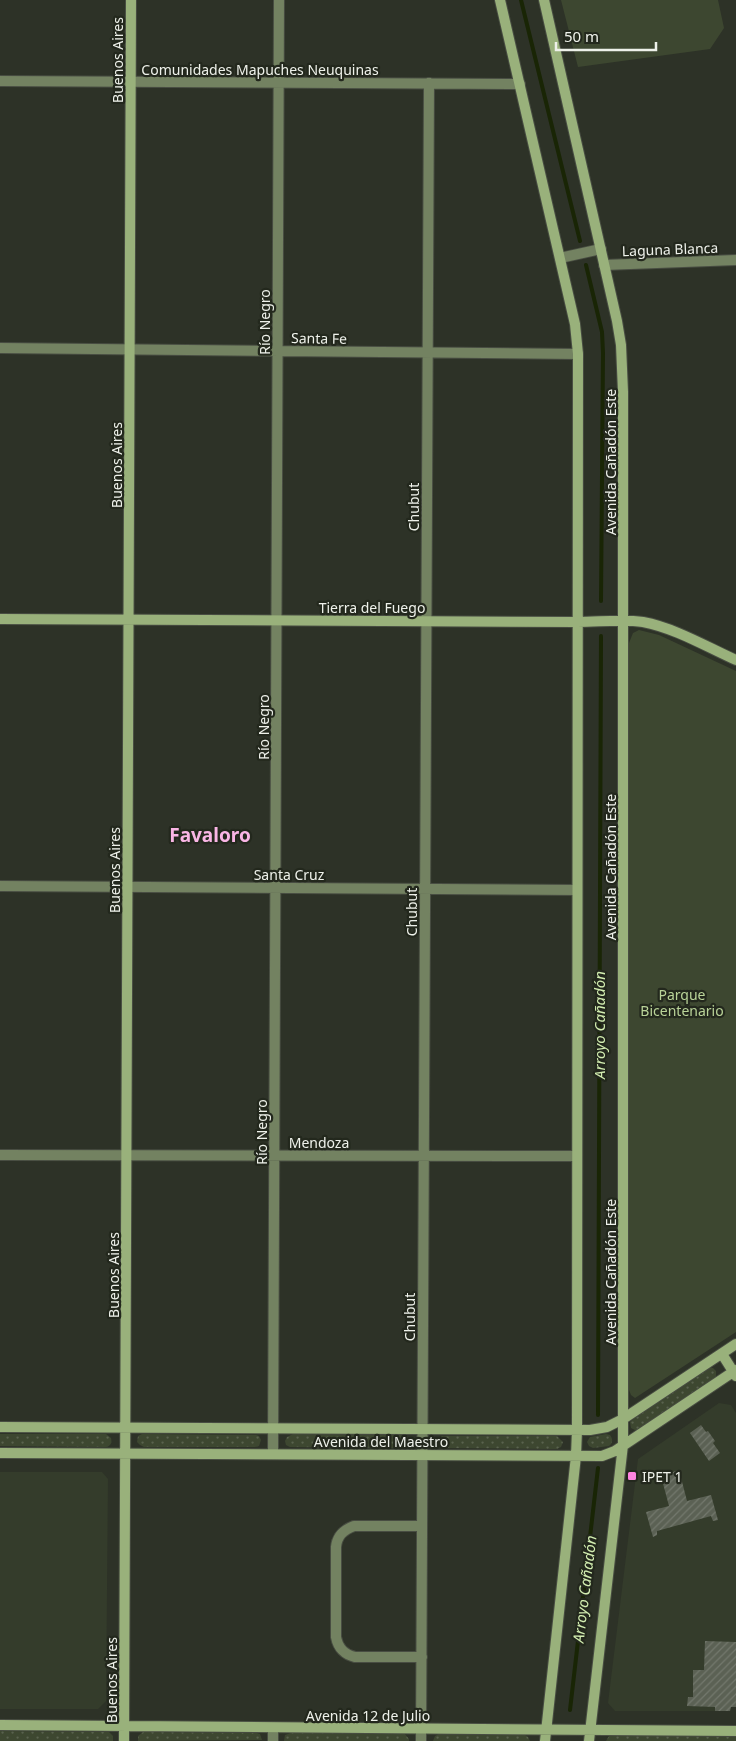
<svg xmlns="http://www.w3.org/2000/svg" width="736" height="1741" font-family="'Noto Sans',sans-serif">
  <defs>
    <pattern id="grass-dots" width="8" height="8" patternUnits="userSpaceOnUse" patternTransform="scale(1.25)"><rect width="8" height="8" fill="#3d4730"/><path d="M2 2h.1M6 6h.1" fill="none" stroke="#59624e" stroke-width="1.8" stroke-linecap="round"/></pattern>
    <pattern id="building-hatch" width="6" height="6" patternUnits="userSpaceOnUse" patternTransform="scale(1.25)"><rect width="6" height="6" fill="#5b6154"/><path d="M-1 1l2-2M0 6l6-6M5 7l2-2" fill="none" stroke="#73786d"/></pattern>
  </defs>
  <rect width="100%" height="100%" fill="#2d3227"/>
  <path fill="#343c2b" d="M719,1403L731,1405L736,1413V1707H731L730,1711H615L608,1703L638,1459Z
    M0,1472H102L108,1479L106,1701L98,1709H0Z"/>
  <path fill="url(#grass-dots)" d="M709,1368H713L716,1371V1377L714,1380L637,1431L631,1428L630,1422L633,1419Z
    M0,1434H106L111,1438C112,1443 111,1446 106,1447L0,1446Z
    M142,1434L256,1435L259,1436L261,1440L259,1446L255,1447H144L140,1445L137,1442L138,1436Z
    M293,1434L404,1435L408,1437L410,1441L408,1446L404,1448L290,1447L286,1445L285,1441L287,1437Z
    M606,1434L610,1435C613,1439 613,1443 609,1446L593,1448L589,1446L587,1442L590,1437Z
    M442,1436H557L563,1442L561,1447L557,1449L445,1448C440,1448 437,1445 439,1439Z
    M0,1731L109,1732L113,1736V1741H0Z
    M143,1732L257,1733L260,1734L262,1740L138,1741V1736Z
    M291,1733H404L409,1739V1741H284L285,1735Z
    M439,1734L525,1735L528,1737L530,1741H433L435,1736Z
    M609,1736H736V1741H606Z"/>
  <path fill="#3d4730" d="M561,0H718L724,28L710,49L578,67Z
    M639,630L659,635L736,671V1332L635,1398L631,1395L629,1390V643L633,633Z"/>
  <g fill="none" stroke-linecap="round" stroke-linejoin="round">
    <path stroke="#192505" stroke-width="4" d="M521,0L580,241
      M586,265L602,332L603,353L601,601
      M598,1415L601,636
      M570,1710L598,1468"/>
  </g>
  <path fill="url(#building-hatch)" d="M701,1425L706,1432L708,1431L715,1441L713,1443L720,1453L709,1461L690,1433Z
    M679,1470L687,1501L711,1495L718,1520L713,1521L711,1516L657,1531V1535L653,1537L646,1512L669,1506L661,1476Z
    M705,1641L736,1642V1707H731L730,1711H715V1707L687,1706L688,1697H693V1670H704Z"/>
  <g fill="none" stroke-linecap="round" stroke-linejoin="round">
    <defs>
      <path id="street" d="M0,81L520,84
        M560,258L601,249
        M604,265L736,260
        M0,348L578,354
        M0,886L577,890
        M0,1155L577,1156
        M273,1454L279,0
        M422,1657H355C345,1655 338,1648 336,1637V1547C337,1536 343,1530 354,1526H422
        M273,1728V1741
        M421,1741L429,83"/>
      <path id="secondary" d="M500,0L575,324L578,354L577,1430L576,1456L545,1741
        M544,0L617,321L621,345L623,392V1445L589,1741
        M0,619L578,622C599,622 622,619 643,622C675,628 707,647 736,660
        M722,1354L736,1376
        M0,1427L590,1430L607,1427L623,1419L736,1344
        M0,1453L602,1456L615,1451L736,1370
        M0,1725L736,1731
        M124,1741L131,0"/>
    </defs>
    <use href="#street" stroke="#484d42" stroke-width="12"/>
    <use href="#secondary" stroke="#484d42" stroke-width="12"/>
    <use href="#street" stroke="#738261" stroke-width="10"/>
    <use href="#secondary" stroke="#99b17b" stroke-width="10"/>
  </g>
  <rect fill="#fe85e0" stroke="#23281d" stroke-width="2" x="627" y="1471" width="10" height="10" rx="2.5"/>
  <g text-anchor="middle" dominant-baseline="central" stroke-width="4.5" stroke-linejoin="round" paint-order="stroke">
    <g font-size="14" fill="#eef1ea" stroke="#23281d">
      <text transform="translate(117 60) rotate(-90)">Buenos Aires</text>
      <text x="260" y="69">Comunidades Mapuches Neuquinas</text>
      <text transform="translate(670 249) rotate(-2)">Laguna Blanca</text>
      <text transform="translate(264 322) rotate(-90)">Río Negro</text>
      <text transform="translate(319 338) rotate(1)">Santa Fe</text>
      <text transform="translate(610 462) rotate(-90)">Avenida Cañadón Este</text>
      <text transform="translate(116 465) rotate(-90)">Buenos Aires</text>
      <text transform="translate(413 507) rotate(-90)">Chubut</text>
      <text x="372" y="607">Tierra del Fuego</text>
      <text transform="translate(263 727) rotate(-90)">Río Negro</text>
      <text transform="translate(610 867) rotate(-90)">Avenida Cañadón Este</text>
      <text transform="translate(114 870) rotate(-90)">Buenos Aires</text>
      <text x="289" y="874">Santa Cruz</text>
      <text transform="translate(411 912) rotate(-90)">Chubut</text>
      <text transform="translate(261 1132) rotate(-90)">Río Negro</text>
      <text x="319" y="1142">Mendoza</text>
      <text transform="translate(610 1272) rotate(-90)">Avenida Cañadón Este</text>
      <text transform="translate(113 1275) rotate(-90)">Buenos Aires</text>
      <text transform="translate(409 1317) rotate(-90)">Chubut</text>
      <text x="381" y="1441">Avenida del Maestro</text>
      <text transform="translate(111 1680) rotate(-90)">Buenos Aires</text>
      <text x="368" y="1715">Avenida 12 de Julio</text>
    </g>
    <g font-size="14" fill="#b9d398" stroke="#23281d">
      <text x="682" y="994">Parque<tspan x="682" dy="16">Bicentenario</tspan></text>
    </g>
    <g font-size="14" fill="#eef1ea" stroke="#23281d" text-anchor="start">
      <text x="642" y="1476">IPET 1</text>
    </g>
    <g font-size="15" font-style="italic" fill="#d3eeb1" stroke="#23281d">
      <text transform="translate(599 1025) rotate(-90)">Arroyo Cañadón</text>
      <text transform="translate(584 1589) rotate(-83)">Arroyo Cañadón</text>
    </g>
    <g font-size="19" font-weight="bold" fill="#f9b5e5" stroke="#23281d">
      <text x="210" y="835">Favaloro</text>
    </g>
  </g>
  <path d="M556 42v8h100v-8" fill="none" stroke="#eef1ea" stroke-width="2.5"/>
  <text x="564" y="42" font-size="15" fill="#eef1ea" stroke="#23281d" stroke-width="4" paint-order="stroke">50 m</text>
</svg>
